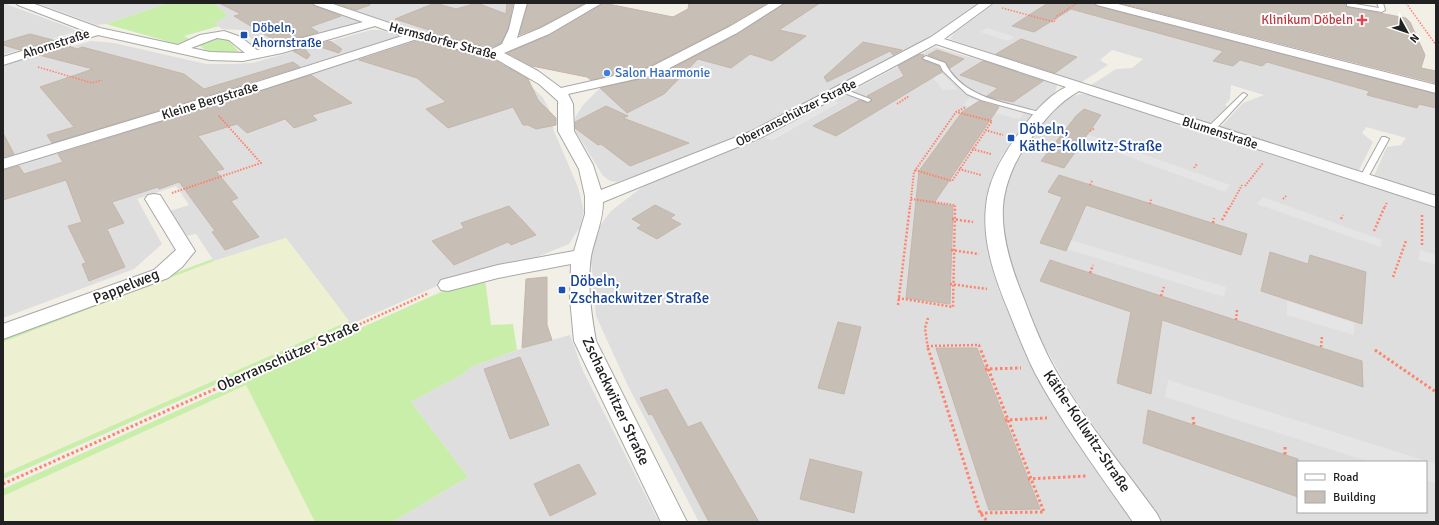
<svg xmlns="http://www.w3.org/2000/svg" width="1439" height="525" font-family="Signika,sans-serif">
  <rect width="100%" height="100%" fill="#f2efe7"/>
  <path fill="#dfdede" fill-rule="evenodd" d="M3,3L66,26L77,31L3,55Z
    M37,3H168L106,24L97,25Z
    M214,3H308L361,20L356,24L269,49L263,48L241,30L222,29L213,22L228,16Z
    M331,3H518L504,42L492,47L455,37L425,33Z
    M786,3H983L939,33L735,140L617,182L610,181L603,176L573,127L576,116L583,105L599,89L643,77L716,43L769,16Z
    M995,3H1089L1436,92V197L1373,178L1387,147L1401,145L1406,138L1366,127L1362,133L1373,142L1357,174L1219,129L1243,103L1264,95L1231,85L1230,99L1225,105L1228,106L1208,125L1088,87L1116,69L1132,68L1143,59L1112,50L1100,60L1108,65L1079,84L950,39L954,33Z
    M371,30H380L402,37L399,40L3,161V65L47,50L52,52L91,41L114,43L206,64H235L252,63Z
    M411,41H424L491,58L521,76L543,98L549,109L554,131L578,187L584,211L580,227L569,244L537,257L446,282L349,325V321L286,238L214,261L196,234L187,236L170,211L189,205L176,186L137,199L162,244L134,269L3,318V167Z
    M935,47L1051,81L1057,86L1055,93L1034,113L1014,138L1001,157L992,178L987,196L984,224L988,255L999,291L1035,369L1134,522H699L628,386L596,316L591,258L598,228L611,211L645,185L684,167L764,137L772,140L838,103L833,101Z
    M1081,94L1097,96L1436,206V522H1160L1069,390L1034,327L1013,275L1002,230V198L1015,163L1047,117L1069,97ZM1298,462H1426V512H1298Z
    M570,335L583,371L659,522H392L468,477L411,402L463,374L471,367L517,350Z"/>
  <path fill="#edf1d1" d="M286,238L349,321L3,474V342L214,261Z
    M246,385L315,522H3V496Z"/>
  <path fill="#c8eeaa" d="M168,3H214L228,16L214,22L219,26L184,36L189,39L177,44L106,24Z
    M219,37L227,39L240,53C228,53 209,55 200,46L201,42Z
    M212,259L214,261L3,342V338Z
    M485,279L491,325L513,324L517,350L471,367L463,374L411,402L468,477L392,522H315L246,385L3,496V489L443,291L457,286Z
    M349,321V325L3,479V474Z"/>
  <path fill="#e5e5e5" d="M988,28L1015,37L1008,41L980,32Z
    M943,74L957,89L943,90L931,75Z
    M826,98L838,103L771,140L757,134Z
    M969,98L1024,113L1019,119L963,105Z
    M1054,121L1105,141L1101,146L1047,127Z
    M1123,147L1230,185L1225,192L1116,152Z
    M1263,197L1382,240L1380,247L1257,204Z
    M1071,240L1226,287L1224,297L1067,249Z
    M1420,250L1436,255V265L1419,260Z
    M1287,301L1354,323V335L1287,315Z
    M1168,380L1436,464V483L1426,480V462H1370L1165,397Z"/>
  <path fill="#c7beb6" stroke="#c5b6a8" d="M219,3H312L314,6L341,16L310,27L318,32L279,43L234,16L241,14Z
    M335,3H370V5L356,10Z
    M435,3L456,9L477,3L506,14L507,3H513L508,29L501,43L492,47L428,33L432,31L395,19Z
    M528,3H585L540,27L519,35Z
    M603,3L673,17L688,9L689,3H767L728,26L648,67L591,80L587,77L532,66L507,53L550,35Z
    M785,3H820L779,30L806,36L772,61L750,54L731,68L698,59L664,94L627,113L600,88L659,75L738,34Z
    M1048,3H1094L1097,6L1436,94V108L1419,104L1417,108L1367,95L1369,91L1267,62L1262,66L1240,60L1233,66L1213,61L1223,51L1071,9L1034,32L1012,26Z
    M1120,3H1346L1347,7L1406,18L1410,22L1425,55L1421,68L1436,71V83Z
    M30,34L53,40L20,50L3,45V42Z
    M1021,39L1058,51L1077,57L1055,73L996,54Z
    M330,41L342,49L339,53L314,45Z
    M417,41L495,60L528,79L538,100L556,118V125L536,129L528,125H523L513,107L448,128L426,109L446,102L417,78L359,60Z
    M863,42L902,50L893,55L890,51L827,82L824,77Z
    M69,46L77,49L82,47L184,74L204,89L293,62L300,67L52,143L47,135L74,127L40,87L93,69L39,55Z
    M304,48L310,55L307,59L293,51Z
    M937,50L964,59L950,68L946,62L928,55Z
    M920,54L924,55L922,58L923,60L939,66L942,72L836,136L813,126L860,100L867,103L872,101V99L867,96L904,76L898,66Z
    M983,61L1043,81L1013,102L990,97L987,96L998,88L960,75Z
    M311,75L352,103L312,115L317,120L294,128L285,119L247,133L237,124L198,136L224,169L216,171L238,198L231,201L259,237L225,250L212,232L215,231L180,183L179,182L159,189L158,187L112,202L124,223L107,229L125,267L89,281L82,264L86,263L68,226L82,222L66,180L3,200V170L19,166L24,174L63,162L58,154Z
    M979,101L999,107L934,203L953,206L950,304L906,298L919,171L962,112Z
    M606,106L628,116L623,118L689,143L630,166L601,144L598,145L575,128V122Z
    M1084,109L1101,115L1064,168L1041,161L1076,116Z
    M3,133L14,154L3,157Z
    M1059,175L1247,234L1241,255L1086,205L1066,251L1040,243L1062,197L1048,192Z
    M655,205L675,215L670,218L681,224L657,239L637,228L642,225L632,219Z
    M509,206L536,235L511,245L508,242L454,265L432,241L464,228L461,223Z
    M1270,252L1308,264L1310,255L1366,272L1362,324L1261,291Z
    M1050,260L1362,361L1363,387L1162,320L1151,394L1117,383L1131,312L1040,281Z
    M547,277V325L552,340L522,348L526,279Z
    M838,322L861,327L844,394L818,388Z
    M936,348H977L1040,509L989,510Z
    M520,357L549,425L510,439L484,369Z
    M667,389L688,427L701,422L759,522H709L652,414L649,415L640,398Z
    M1148,410L1298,459V497L1143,443Z
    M810,459L862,472L854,513L800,499Z
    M579,464L596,494L550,516L534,484Z"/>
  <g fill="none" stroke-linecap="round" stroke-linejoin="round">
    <defs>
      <path id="service" d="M1349,3L1379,8L1377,3H1383L1385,10L1382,12L1347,6V4Z
        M926,56L945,63C961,94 993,100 1024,108C1030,110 1039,111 1044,115L1041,117L1039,116L981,100L967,94L943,71L940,65L924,59L923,58Z
        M841,88L870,99L871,100L868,102L866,101L839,91L838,90Z
        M1244,93L1247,95L1246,96L1213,132H1207V128L1242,94Z
        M1382,137H1385L1389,139L1367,179L1366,181H1360L1359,179Z"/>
      <path id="minor" d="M16,3H32L100,28L178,45L200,35L224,31L241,37L257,50L363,22L315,5L313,3H330L410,30L492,49L502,44L509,29L515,3H527L517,38L541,28L588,3H602L549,34L504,53L538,71L561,88L649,68L729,27L770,3H784L737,33L658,74L568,94L573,104L574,131L593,165L601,190L752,131L931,37L980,3H993L944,39L1436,196V207L1079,91C1059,102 1045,119 1032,137C1017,156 1005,181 1003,206C1001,237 1012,270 1024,299C1033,323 1043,348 1056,371C1085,421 1123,467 1157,514L1161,522H1133C1099,473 1063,425 1035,373C1025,353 1017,332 1009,312C995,279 982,242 986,206C988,182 1000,160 1014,140C1028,120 1044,98 1066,87L936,44L762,137L603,202C603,221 595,237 591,256C587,284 591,313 596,341L687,522H661L574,341L570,298L571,264L498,278L448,291L441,290L438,285L441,280L498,265L574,251L585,214V196L579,169L558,131V101L539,84L496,59L417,39L264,89L3,169V159L254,83L402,36L375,26L282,53L243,61L210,60L98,35L3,65V57L85,31L18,5ZM217,38L229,40L245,53L210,52L191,48Z
        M1095,3H1114L1436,85V93L1097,5Z
        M154,194L160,195L195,251L182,267L168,278L3,339V324L154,270L176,250L145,199L148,195Z"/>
    </defs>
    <use href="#service" stroke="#a8a8a8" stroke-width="2"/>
    <use href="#minor" stroke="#a8a8a8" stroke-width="2"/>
    <path stroke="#ff826b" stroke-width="1.5" stroke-dasharray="1.5 1.5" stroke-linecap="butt" d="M1406,3L1436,45
      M1002,8L1054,22L1057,16L1077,3
      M38,67L92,83L102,80"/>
    <path stroke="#ff826b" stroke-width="2" stroke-dasharray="1.5 1.5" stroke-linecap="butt" d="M897,104L909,96
      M985,130L1003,135
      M1090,131L1095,128
      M972,149L991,154
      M1140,149L1144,145
      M1194,168L1197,164
      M959,169L981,175
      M915,170L952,181L992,121L956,112
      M1090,185L1092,181
      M1245,186L1263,163
      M172,193L261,163L218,115
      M911,199L955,205V207
      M1283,199L1286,196
      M1150,204L1151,199
      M910,207L914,172L956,112L966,107
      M1230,207L1242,185
      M1385,207L1387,202"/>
    <path stroke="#ff826b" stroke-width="2.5" stroke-dasharray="2 2" stroke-linecap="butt" d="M1422,215V246
      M952,219L973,222
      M1341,219L1343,215
      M1222,220L1230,206
      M1213,223L1214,218
      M1374,231L1385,206
      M951,250L979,254
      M1090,273L1093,265
      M1393,277L1406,241
      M950,284L987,289
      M1161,296L1164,287
      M898,298L953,307L955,206
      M898,305L910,206
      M928,318L925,328L928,349
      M1236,320L1237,310
      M927,346L979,345L980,349
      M1321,347L1322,336
      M305,349L429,293"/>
    <path stroke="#ff826b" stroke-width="3" stroke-dasharray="2.5 2.5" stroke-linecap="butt" d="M928,348L980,513L988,522
      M1375,350L1436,392
      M985,369L1021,368
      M1193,417L1194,425
      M1005,420L1047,418
      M1285,447V455
      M1028,479L1086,476
      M3,484L307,348
      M980,513L1044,512L980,348"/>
    <use href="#service" fill="#fff" fill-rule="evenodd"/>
    <use href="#minor" fill="#fff" fill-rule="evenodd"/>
  </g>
  <path fill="#e0444e" stroke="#fff" stroke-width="1.5" d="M1360 14h4v4h4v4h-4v4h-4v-4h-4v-4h4z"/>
  <g fill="#1a4fb4" stroke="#fff" stroke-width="1.5">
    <rect x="240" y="31" width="8" height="8" rx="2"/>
    <rect x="1007" y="134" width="8" height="8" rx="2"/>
    <rect x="558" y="286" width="8" height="8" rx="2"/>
  </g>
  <circle fill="#3f7fe0" stroke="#fff" stroke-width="1.5" cx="607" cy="73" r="4"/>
  <g text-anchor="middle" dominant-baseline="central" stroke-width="4" stroke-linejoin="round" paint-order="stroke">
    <g font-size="13" fill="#be3a42" stroke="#fff" text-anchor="end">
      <text x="1353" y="20">Klinikum Döbeln</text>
    </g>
    <g font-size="13" fill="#164399" stroke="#fff" text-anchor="start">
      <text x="252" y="28">Döbeln,<tspan x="252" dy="15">Ahornstraße</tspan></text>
    </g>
    <g font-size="13" fill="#212121" stroke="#fff">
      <text transform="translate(443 41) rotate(15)">Hermsdorfer Straße</text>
      <text transform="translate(56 44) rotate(-18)">Ahornstraße</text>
      <text transform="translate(210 101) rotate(-17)">Kleine Bergstraße</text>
      <text transform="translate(796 113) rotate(-27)">Oberranschützer Straße</text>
      <text transform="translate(1220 133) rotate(18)">Blumenstraße</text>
    </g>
    <g font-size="13" fill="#366cbe" stroke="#fff" text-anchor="start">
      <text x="615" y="73">Salon Haarmonie</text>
    </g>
    <g font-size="15" fill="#164399" stroke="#fff" text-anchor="start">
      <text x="1019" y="129">Döbeln,<tspan x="1019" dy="17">Käthe-Kollwitz-Straße</tspan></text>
      <text x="570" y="281">Döbeln,<tspan x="570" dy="17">Zschackwitzer Straße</tspan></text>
    </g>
    <g font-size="15" fill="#212121" stroke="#fff">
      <text transform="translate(126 286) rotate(-22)">Pappelweg</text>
      <text transform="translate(288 356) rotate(-24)">Oberranschützer Straße</text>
      <text transform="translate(616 401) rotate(65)">Zschackwitzer Straße</text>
      <text transform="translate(1087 431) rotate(56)">Käthe-Kollwitz-Straße</text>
    </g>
  </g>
  <rect width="1439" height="525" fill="none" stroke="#212121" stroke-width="8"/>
  <rect x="1297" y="461" width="130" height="52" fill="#ffffff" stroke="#a6a6a6"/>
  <rect x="1305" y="474" width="20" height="6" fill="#ffffff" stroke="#a6a6a6"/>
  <text x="1333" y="481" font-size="12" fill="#212121">Road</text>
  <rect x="1305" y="491" width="20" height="12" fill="#c7beb6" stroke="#a6a6a6"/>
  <text x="1333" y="501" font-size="12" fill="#212121">Building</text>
  <g transform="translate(1407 32) rotate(130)" stroke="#ffffff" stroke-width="3" paint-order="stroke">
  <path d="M0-3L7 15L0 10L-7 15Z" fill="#212121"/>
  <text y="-6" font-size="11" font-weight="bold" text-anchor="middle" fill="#212121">N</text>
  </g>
</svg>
